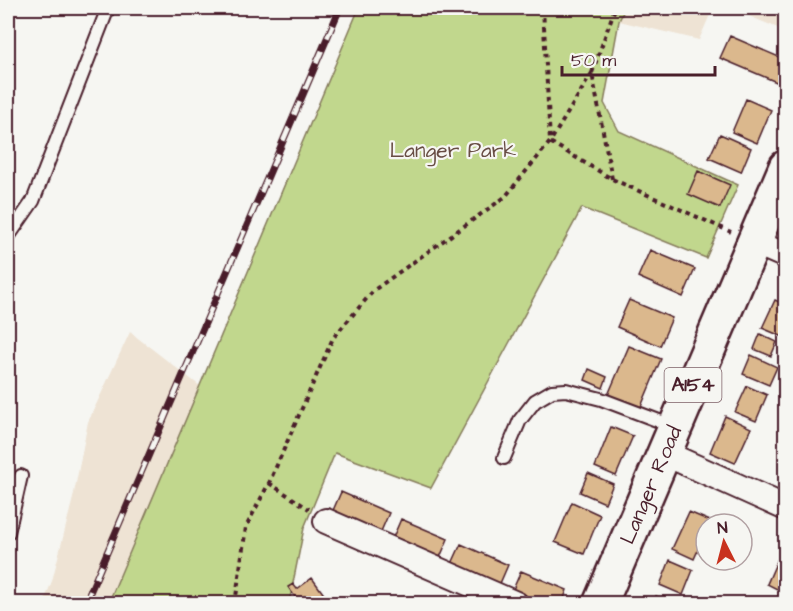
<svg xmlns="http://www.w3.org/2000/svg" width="793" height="611" font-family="'Architects Daughter',sans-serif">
  <rect width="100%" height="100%" fill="#f6f6f2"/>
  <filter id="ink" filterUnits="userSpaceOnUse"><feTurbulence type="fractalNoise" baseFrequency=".0167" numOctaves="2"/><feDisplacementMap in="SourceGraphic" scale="12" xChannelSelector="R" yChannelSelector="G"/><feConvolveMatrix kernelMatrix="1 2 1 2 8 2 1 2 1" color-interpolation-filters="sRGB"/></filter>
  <g filter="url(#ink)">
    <path fill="#eee3d4" d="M625,8H713L699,40L619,21Z
      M730,8H785V31Z
      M130,332L200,386L108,603L43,604L52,581L73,498L88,422Z"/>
    <path fill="#c1d78d" stroke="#867b5c" stroke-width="1.5" d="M359,8H625L619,21L604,103L619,131L738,185L706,258L582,208L431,488L335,453L304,528L289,603L108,604Z"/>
    <path fill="#dbb88d" stroke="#4a1f2b" stroke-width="1.5" d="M730,36L786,60V86L720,58Z
      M746,99L771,110L757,143L732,132Z
      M720,134L751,148L741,172L709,158Z
      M698,171L730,185L720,208L688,194Z
      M650,250L695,269L683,297L638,277Z
      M629,300L672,318L660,346L617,327Z
      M775,300L786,305V338L762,328Z
      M760,334L777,342L771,356L754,349Z
      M629,346L661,359L640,409L608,395Z
      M751,355L777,367L769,385L743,374Z
      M589,369L607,377L603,388L585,380Z
      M747,386L767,395L756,421L735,412Z
      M725,416L751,428L735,463L710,452Z
      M611,427L633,436L616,476L595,467Z
      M588,473L613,484L605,503L580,492Z
      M341,492L389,513L379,536L331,515Z
      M572,502L600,515L584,554L555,542Z
      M689,512L710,521L709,524H706V532L694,559L672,549Z
      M401,519L448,539L438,562L391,542Z
      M461,544L508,565L498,588L450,568Z
      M780,554L786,556L785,593L767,584Z
      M670,560L693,570L683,595L660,585Z
      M521,571L567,590L562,604H533L511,594Z
      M312,578L331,604H300L288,587L293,584L297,589Z
      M656,596L674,604H653Z"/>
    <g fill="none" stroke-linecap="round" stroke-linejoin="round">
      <defs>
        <path id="service" d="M8,237L33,201L108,8
          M504,458L520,420L535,401L552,391L566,390L601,399L675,427
          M8,533L21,476"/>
        <path id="minor" d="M754,242L786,256
          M664,453L786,508
          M326,521L516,604"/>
        <path id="primary" d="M600,604L786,167"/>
      </defs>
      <use href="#service" stroke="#4a1f2b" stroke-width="16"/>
      <use href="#minor" stroke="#4a1f2b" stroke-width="28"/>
      <use href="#primary" stroke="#4a1f2b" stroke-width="38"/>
      <path stroke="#4a1f2b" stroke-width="4" stroke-dasharray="4.5 4.5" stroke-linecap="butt" d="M543,8L550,142L612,179L731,232
        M612,179L592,73L615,8
        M269,483L309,509
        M235,604L246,527L269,483L333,338L374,290L505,197L550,142L592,73"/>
      <use href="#service" stroke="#f6f6f2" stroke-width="12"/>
      <use href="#minor" stroke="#f6f6f2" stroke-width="24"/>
      <use href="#primary" stroke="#f6f6f2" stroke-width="33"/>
      <defs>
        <path id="rail" d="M85,604L340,8"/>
      </defs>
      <use href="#rail" stroke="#4a1f2b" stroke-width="7"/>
      <use href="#rail" stroke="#f6f6f2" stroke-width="4.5" stroke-dasharray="14" stroke-linecap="butt"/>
    </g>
  </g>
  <g text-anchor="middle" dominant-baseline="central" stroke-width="4.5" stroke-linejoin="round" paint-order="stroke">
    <rect fill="#f6f6f2" stroke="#7e6067" stroke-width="1.5" x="664.5" y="368" width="57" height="34" rx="4.5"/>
    <g font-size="20" font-weight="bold" fill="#4a1f2b">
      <text x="693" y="385">A154</text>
    </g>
    <g font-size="21" fill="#684d44" stroke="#f6f6f2">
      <text x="453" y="150">Langer Park</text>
    </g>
    <g font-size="21" fill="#4a1f2b" stroke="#f6f6f2">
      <text transform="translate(651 485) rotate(-67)">Langer Road</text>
    </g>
  </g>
  <rect width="793" height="611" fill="none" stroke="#f6f6f2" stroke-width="30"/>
  <rect x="15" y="15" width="763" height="581" fill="none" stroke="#4a1f2b" stroke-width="2" filter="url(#ink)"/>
  <g transform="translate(724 542) rotate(354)"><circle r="28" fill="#f6f6f2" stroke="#b1a0a2" stroke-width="1.5"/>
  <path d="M0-4.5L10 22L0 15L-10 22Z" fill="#c8321e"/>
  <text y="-9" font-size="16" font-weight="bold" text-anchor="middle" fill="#4a1f2b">N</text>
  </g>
  <path d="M562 66v9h153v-9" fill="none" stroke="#4a1f2b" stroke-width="3"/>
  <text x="571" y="66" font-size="18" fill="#4a1f2b" stroke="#f6f6f2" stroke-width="4.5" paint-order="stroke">50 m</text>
</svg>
